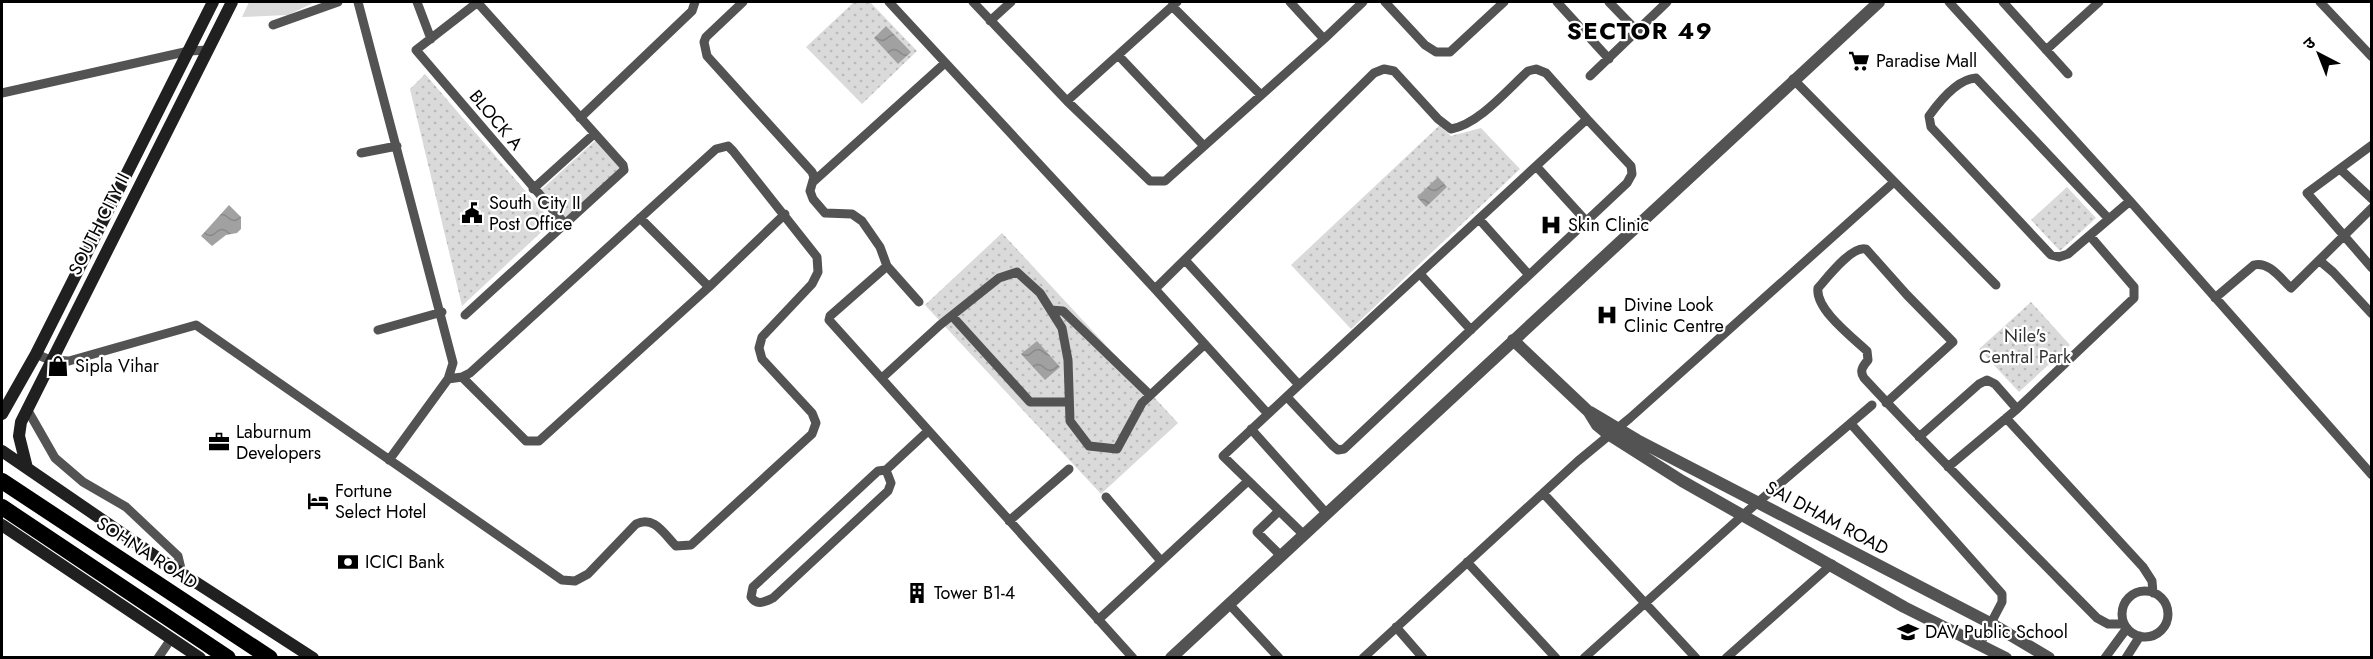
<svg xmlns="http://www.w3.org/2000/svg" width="2373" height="659" font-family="Jost,'Noto Sans Devanagari',sans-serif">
  <defs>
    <pattern id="grass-dots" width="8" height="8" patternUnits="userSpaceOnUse" patternTransform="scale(1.5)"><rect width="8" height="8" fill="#dadada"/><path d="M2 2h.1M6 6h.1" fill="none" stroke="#b9b9b9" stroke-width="1.8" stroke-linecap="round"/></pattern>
    <pattern id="water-waves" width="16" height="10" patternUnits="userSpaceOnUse" patternTransform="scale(1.5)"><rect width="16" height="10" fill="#a1a1a1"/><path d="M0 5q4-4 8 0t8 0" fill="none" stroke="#898989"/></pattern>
  </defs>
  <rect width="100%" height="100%" fill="#fff"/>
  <path fill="url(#grass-dots)" d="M854,2H870L917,51L862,104L806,47Z
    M425,74L552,222L462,306L410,89Z
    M1440,125L1451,136L1481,128L1520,169L1351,329L1291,265Z
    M596,140L621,168L565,218L540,191Z
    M2067,187L2096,218L2060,251L2031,220Z
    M1002,233L1178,423L1101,494L925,305Z
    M2031,302L2070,345L2019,392L1979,349Z"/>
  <path fill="#dadada" d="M249,2H315L288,15L242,17Z"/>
  <path fill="url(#water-waves)" d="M886,26L911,52L898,64L874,38Z
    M1438,177L1447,187L1426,207L1417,197Z
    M229,205L241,217V229L237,233L226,235L212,246L201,236Z
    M1037,341L1060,367L1045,380L1021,354Z"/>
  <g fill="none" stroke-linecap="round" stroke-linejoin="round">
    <path stroke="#535353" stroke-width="9" d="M358,2L453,363L448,379L389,460
      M417,2L431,39
      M478,2L416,50L565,224
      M743,2L706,37L704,42L707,56L812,172L814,177L810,191L813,199L825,213L852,214L862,221L880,247L887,266L919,302
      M889,2L1155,289L1268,414L1299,385L1185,260
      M973,2L1067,101L1150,181H1165L1324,39L1363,2
      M1290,2L1324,39
      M1385,2L1425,45L1436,52H1450L1504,2
      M1557,2L1609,59
      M1609,2L1638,32
      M1949,2L2130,201L2372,475
      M2003,2L2068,74
      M2320,2L2372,57
      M1172,6L1261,95
      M990,21L1011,2
      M273,25L338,2
      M2046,50L2099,2
      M1118,55L1204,146
      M1590,76L1667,2
      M1793,79L1996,285
      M2,93L189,51L208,50
      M1067,101L1177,2
      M580,118L692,11L695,2
      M2372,145L2307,193L2372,268
      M361,153L397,146
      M1536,166L1587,222
      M2340,169L2372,199
      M813,182L945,63
      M533,189L594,134
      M640,218L709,287
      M2108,218L1976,78C1957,79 1939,102 1929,116L1931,127L2051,255L2059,257L2068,254L2130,201
      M1479,219L1529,275
      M2320,261L2333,272L2372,314
      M887,266L830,316L829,320L1133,658
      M1420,274L1471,330
      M1155,289L1374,73L1384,69L1394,71L1438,119L1451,129C1479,124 1507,90 1528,71L1536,69L1546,73L1587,119
      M2215,298L2254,265C2269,261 2281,279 2291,288L2372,208
      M1051,310L1063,311L1150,395
      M465,315L624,170L623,165L477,2
      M952,316L1030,402H1069
      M378,330L442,312
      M36,354L50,360L69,361L196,325L562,580L575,581L588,574L636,524C654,515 664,534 676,546L691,545L812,434L816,423L812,413L762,359L759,348L762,337L812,284L818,272L817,257L733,151L728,146L716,149L470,373L462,377L448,379
      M462,377L526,441H539L709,287L785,214
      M882,378L940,325L999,278L1017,272L1040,293L1062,328L1068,360L1070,421L1089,446L1117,449L1142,403L1205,344
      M1287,397L1332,445L1338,450L1344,449L1627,183L1632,174L1631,166L1587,119L1299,385
      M1886,403L1953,342L1907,295L1866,249C1852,245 1827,278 1818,288C1815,309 1852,337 1867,351L1868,360C1863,366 1859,371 1864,378C1940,460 2019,539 2097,618L2108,624H2124
      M27,409L55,458L83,482L126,507L178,556L182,573
      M1268,414L1223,456L1304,535
      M2006,418L2143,567L2152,581L2153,593
      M1851,424L2002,594V602L1980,644
      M1251,429L1327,514
      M1919,437L1979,384L1987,380L1995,384L2017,409
      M1948,467L2017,409L2134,298V287L2090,236
      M886,470L891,483L888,491L773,598C764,602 757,606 751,597L753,587L878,471L886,470L928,431
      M1543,493L1696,658
      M1106,497L1161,561
      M1279,511L1257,532L1281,556
      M1009,521L1069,469
      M1467,562L1556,658
      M2122 614a23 23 0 1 1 46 0a23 23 0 1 1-46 0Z
      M1229,604L1279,658
      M1098,620L1248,481
      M1396,627L1423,658
      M158,658L171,639
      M1363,658L1578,461L1630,418L1894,182
      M1584,658L1743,515L1872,405
      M1726,658L1832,564
      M2105,658L2127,628
      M2126,658L2140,636"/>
    <path stroke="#535353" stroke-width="12" d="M1513,340L1589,412L1597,425L1608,434L1682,481L1904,607L2006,658
      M1590,412L1637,440L1992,624L2049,658
      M1171,658L1879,2"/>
    <path stroke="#202020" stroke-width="12" d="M2,414L36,354L213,2
      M2,451L155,556L313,658
      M27,468L19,436L21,422L232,2
      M2,525L200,658"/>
    <path stroke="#000" stroke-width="16" d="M2,481L270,658
      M2,507L228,658"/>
  </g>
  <defs>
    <symbol id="supermarket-bare" viewBox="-9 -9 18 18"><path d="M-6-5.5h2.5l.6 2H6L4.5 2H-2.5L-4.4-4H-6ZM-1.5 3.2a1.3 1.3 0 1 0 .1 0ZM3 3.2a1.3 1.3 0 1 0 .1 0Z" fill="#000" stroke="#fff" stroke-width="2.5" paint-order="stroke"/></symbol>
    <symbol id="civic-bare" viewBox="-9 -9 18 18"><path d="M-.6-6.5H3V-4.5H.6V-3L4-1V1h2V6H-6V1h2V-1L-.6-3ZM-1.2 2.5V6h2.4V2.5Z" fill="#000" stroke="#fff" stroke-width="2.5" paint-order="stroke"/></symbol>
    <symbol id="hospital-bare" viewBox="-9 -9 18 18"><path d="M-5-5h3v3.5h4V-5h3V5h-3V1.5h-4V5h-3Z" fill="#000" stroke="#fff" stroke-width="2.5" paint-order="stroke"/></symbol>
    <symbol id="shop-bare" viewBox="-9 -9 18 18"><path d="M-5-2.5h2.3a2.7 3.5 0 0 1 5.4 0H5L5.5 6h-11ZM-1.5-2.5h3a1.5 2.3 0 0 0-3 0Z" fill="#000" stroke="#fff" stroke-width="2.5" paint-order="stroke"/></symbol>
    <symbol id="office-bare" viewBox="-9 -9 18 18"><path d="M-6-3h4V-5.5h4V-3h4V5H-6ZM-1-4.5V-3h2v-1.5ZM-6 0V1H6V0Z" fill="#000" stroke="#fff" stroke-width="2.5" paint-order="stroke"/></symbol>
    <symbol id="hotel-bare" viewBox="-9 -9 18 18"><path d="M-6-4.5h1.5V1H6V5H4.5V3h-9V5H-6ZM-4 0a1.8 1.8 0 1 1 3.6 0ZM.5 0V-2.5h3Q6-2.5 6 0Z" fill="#000" stroke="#fff" stroke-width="2.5" paint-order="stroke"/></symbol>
    <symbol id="bank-bare" viewBox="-9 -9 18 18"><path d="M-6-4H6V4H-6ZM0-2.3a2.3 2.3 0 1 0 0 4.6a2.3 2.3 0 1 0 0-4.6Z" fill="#000" stroke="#fff" stroke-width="2.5" paint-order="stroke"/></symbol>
    <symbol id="building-bare" viewBox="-9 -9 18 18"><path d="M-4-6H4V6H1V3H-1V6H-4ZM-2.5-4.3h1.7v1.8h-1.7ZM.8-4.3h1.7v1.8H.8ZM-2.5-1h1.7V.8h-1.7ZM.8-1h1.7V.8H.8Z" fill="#000" stroke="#fff" stroke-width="2.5" paint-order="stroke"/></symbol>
    <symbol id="school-bare" viewBox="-9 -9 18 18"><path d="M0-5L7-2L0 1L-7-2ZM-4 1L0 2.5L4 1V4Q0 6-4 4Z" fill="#000" stroke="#fff" stroke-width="2.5" paint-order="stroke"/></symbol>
  </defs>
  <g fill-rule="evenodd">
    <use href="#supermarket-bare" x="1844" y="46" width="30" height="30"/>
    <use href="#civic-bare" x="457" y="198" width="30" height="30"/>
    <use href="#hospital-bare" x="1536" y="210" width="30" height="30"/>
    <use href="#hospital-bare" x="1592" y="300" width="30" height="30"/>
    <use href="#shop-bare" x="43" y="351" width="30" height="30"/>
    <use href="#office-bare" x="204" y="427" width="30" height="30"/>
    <use href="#hotel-bare" x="303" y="486" width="30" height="30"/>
    <use href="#bank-bare" x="333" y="547" width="30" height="30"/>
    <use href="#building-bare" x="902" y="578" width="30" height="30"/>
    <use href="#school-bare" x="1893" y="617" width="30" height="30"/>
  </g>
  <g text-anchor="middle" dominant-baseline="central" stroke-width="4.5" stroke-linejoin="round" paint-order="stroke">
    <g font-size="18" fill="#000" stroke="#fff" text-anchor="start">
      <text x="1876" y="61">Paradise Mall</text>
      <text x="489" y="203">South City II<tspan x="489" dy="21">Post Office</tspan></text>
      <text x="1568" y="225">Skin Clinic</text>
      <text x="1624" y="305">Divine Look<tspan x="1624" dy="21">Clinic Centre</tspan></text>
      <text x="75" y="366">Sipla Vihar</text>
      <text x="236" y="432">Laburnum<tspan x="236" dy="21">Developers</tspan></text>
      <text x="335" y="491">Fortune<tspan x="335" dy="21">Select Hotel</tspan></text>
      <text x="365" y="562">ICICI Bank</text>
      <text x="934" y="593">Tower B1-4</text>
      <text x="1925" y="632">DAV Public School</text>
    </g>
    <g font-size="18" fill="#000" stroke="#fff">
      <text transform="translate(496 120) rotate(50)">BLOCK A</text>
      <text transform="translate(99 224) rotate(-63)">SOUTH CITY II</text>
      <text transform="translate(1827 518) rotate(28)">SAI DHAM ROAD</text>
      <text transform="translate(147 553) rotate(33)">SOHNA ROAD</text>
    </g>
    <g font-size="18" fill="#313131" stroke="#fff">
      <text x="2025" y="336">Nile's<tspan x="2025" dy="21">Central Park</tspan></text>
    </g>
    <g font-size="24" font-weight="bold" letter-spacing="1.5" fill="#000" stroke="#fff">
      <text x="1640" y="30">SECTOR 49</text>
    </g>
  </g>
  <rect width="2373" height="659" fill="none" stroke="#000000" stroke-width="6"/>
  <g transform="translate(2319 54) rotate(318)" stroke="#ffffff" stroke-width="4.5" paint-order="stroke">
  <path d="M0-4.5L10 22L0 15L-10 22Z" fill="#000000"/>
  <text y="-9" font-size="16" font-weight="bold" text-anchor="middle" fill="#000000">उ</text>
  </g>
</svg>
